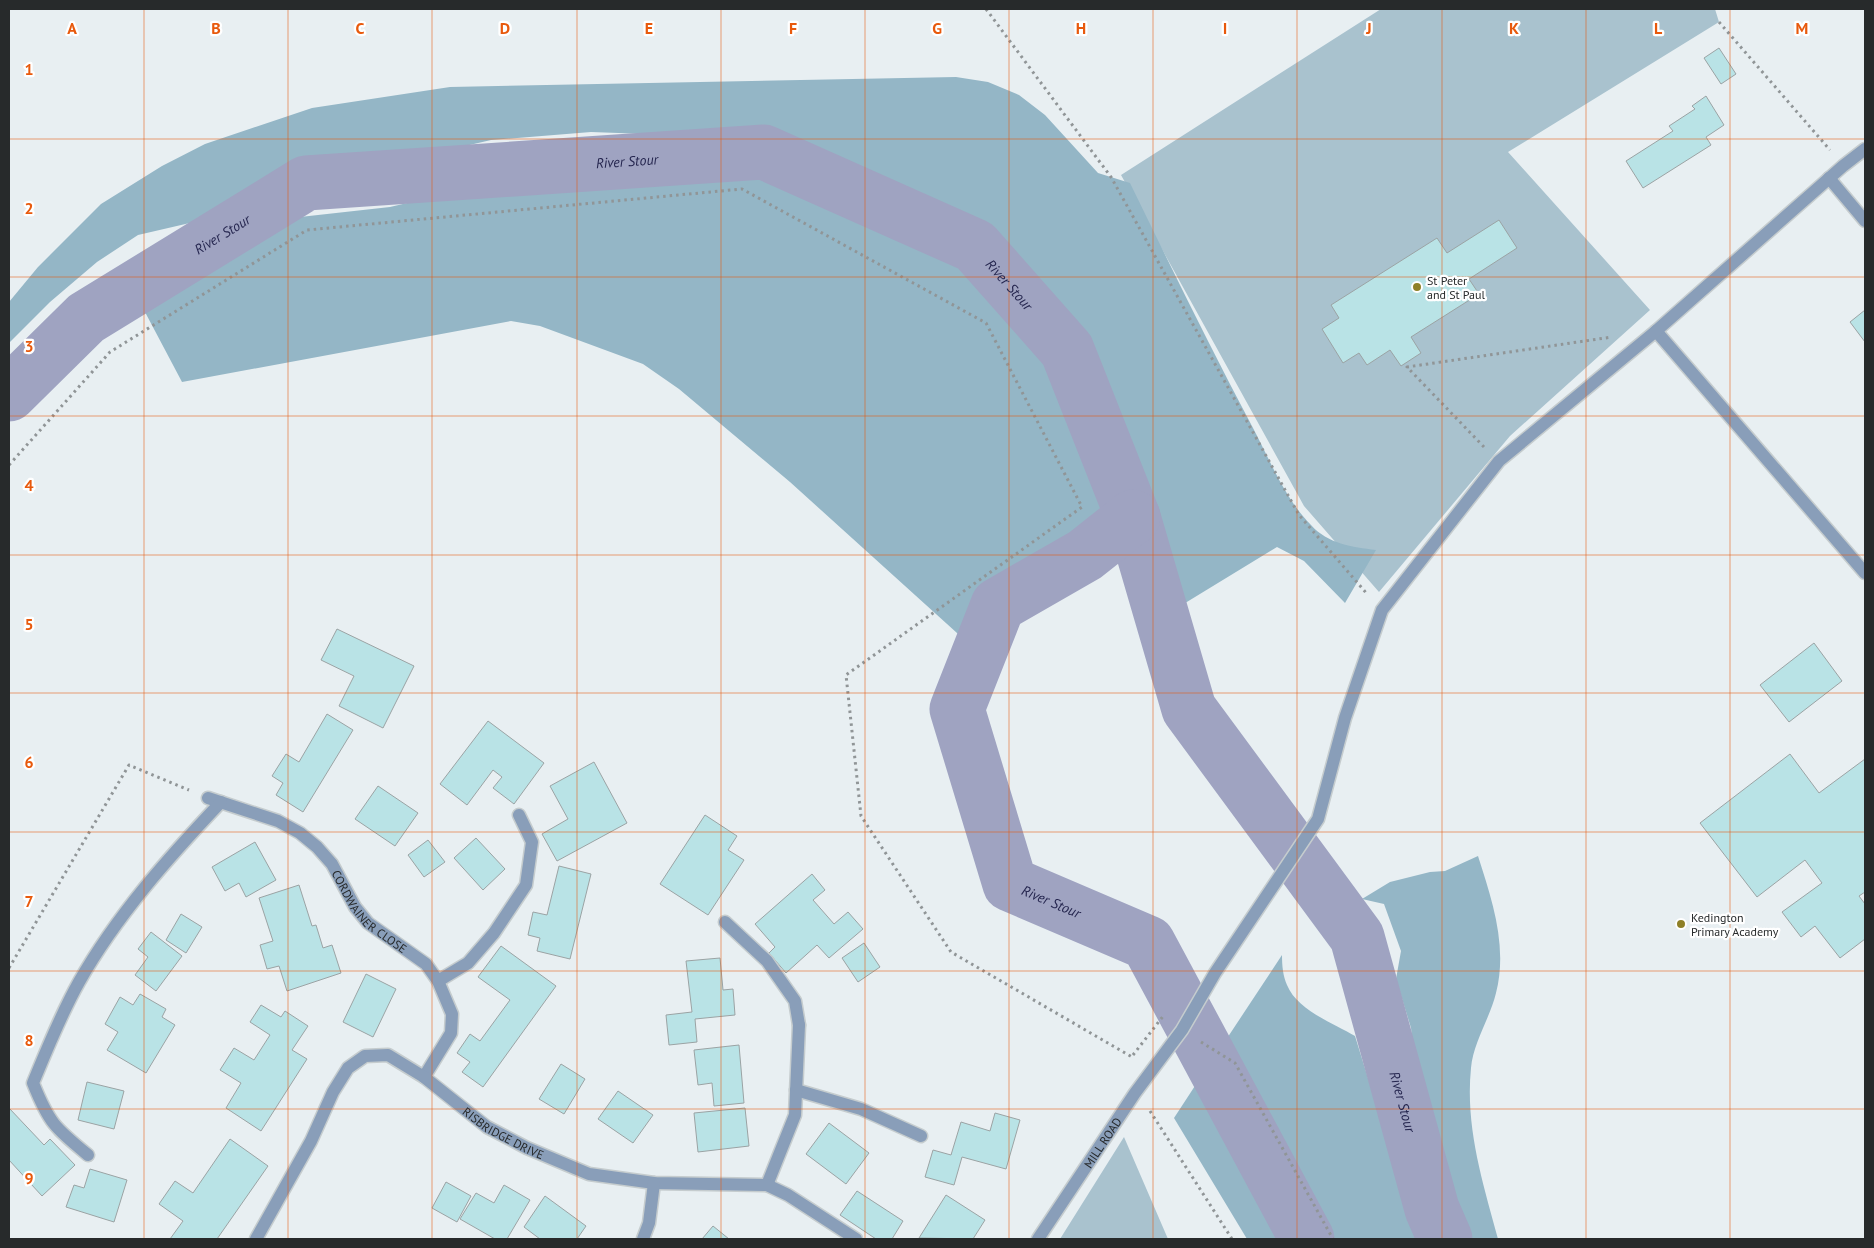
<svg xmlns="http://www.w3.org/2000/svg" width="1874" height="1248" font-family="'PT Sans',sans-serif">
  <rect width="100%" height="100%" fill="#e8eff2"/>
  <path fill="#a9c2ce" d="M1381,9H1715L1719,22L1508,152L1650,310L1510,436L1379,592L1304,506L1121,175Z
    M1124,1137L1168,1239H1060Z"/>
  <path fill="#94b6c6" d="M956,77L988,82L1019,95L1045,115L1098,173L1130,183C1170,265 1210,347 1253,428C1270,460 1285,499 1311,525C1328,544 1352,547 1376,550L1345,603L1304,561L1277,547L1177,608L1164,581L1159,548L1146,515L1086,375L1052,314L993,244L945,210L898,184L803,148L755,138L591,132L491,140L306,183L207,219L138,235L97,262L50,302L9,343V302L38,267L101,204L162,166L205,144L312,108L450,87Z
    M562,168L743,175L839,196L909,220L941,236L995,278L1031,317L1056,362L1134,561L1049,573L1032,581L978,652L790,482L679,389L643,364L540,326L511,321L182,382L127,278L138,266L156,257L198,252L300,217L390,207L420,200L507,171Z
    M1478,856C1492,900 1508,946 1496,993C1490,1018 1473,1043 1471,1068C1465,1128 1483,1183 1498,1239H1456L1419,1094L1411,1028L1396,979L1401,951L1384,904L1362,899L1390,882L1430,872L1445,871Z
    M1282,955C1282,966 1283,976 1287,985C1297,1010 1333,1023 1355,1036L1408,1208L1422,1239H1318L1237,1090L1218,1073L1209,1100L1285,1239H1247L1174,1118L1206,1069L1218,1073L1212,1061Z"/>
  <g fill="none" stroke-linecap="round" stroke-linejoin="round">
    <g stroke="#9fa3c1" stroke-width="55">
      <path id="s1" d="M9,394L86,318L306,183L764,152L975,246L1067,350L1133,517L1189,709L1357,937L1432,1209L1445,1239"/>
      <path id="s2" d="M1133,517L1085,555L998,605L957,709L1010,884L1148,943L1307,1239"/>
    </g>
  </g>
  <path fill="#b9e3e6" stroke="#9ba3a4" d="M1719,48L1736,74L1721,84L1704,58Z
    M1706,96L1724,125L1706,137L1711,145L1643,188L1626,161L1673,131L1669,126L1695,109L1692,106Z
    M1499,220L1517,248L1469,279L1479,294L1411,337L1421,353L1401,366L1390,350L1367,365L1359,353L1343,363L1322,329L1339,318L1331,305L1437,238L1447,253Z
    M1865,310V342L1850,322Z
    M337,629L414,666L383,728L339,706L354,676L321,660Z
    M1814,643L1842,681L1789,722L1760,685Z
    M327,714L353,730L303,812L276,795L283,783L272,776L286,754L299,762Z
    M488,721L544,763L514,804L493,788L502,777L493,770L467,805L440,784Z
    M1790,754L1819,793L1865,759V892L1859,896L1865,904V939L1840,958L1815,926L1801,937L1782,912L1822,883L1805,860L1757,897L1700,823Z
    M594,762L627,823L557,861L542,834L568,819L550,786Z
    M378,786L418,813L395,846L355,819Z
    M705,815L737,836L728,850L744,860L708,915L660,884Z
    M476,838L505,869L483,890L454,858Z
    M428,840L445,862L424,877L408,855Z
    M255,842L276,880L246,897L239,883L225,891L212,867Z
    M559,866L591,874L570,959L537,951L540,938L528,935L533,912L547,915Z
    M812,874L825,890L813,900L834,924L848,912L863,929L829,958L817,945L786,973L769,953L775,947L755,924Z
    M299,885L312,926L316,925L323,948L332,945L341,973L287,991L279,966L267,969L260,945L273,941L259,898Z
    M181,914L202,927L186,953L166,940Z
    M151,932L182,956L156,991L135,975L148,957L138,949Z
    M864,943L880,967L858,982L842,958Z
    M501,946L556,986L483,1087L462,1072L470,1062L457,1053L470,1034L480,1041L510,1000L478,977Z
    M720,958L723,990L733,989L735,1015L695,1019L697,1042L669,1045L666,1015L692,1012L686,961Z
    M366,974L396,989L373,1037L343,1022Z
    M140,994L166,1009L162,1017L175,1025L146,1073L107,1050L118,1032L105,1024L120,997L133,1005Z
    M261,1005L281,1017L285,1011L308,1026L292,1050L307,1059L261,1131L226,1108L241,1083L220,1070L234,1048L254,1060L270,1035L250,1022Z
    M739,1045L744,1103L714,1106L712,1083L698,1085L694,1050Z
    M561,1064L585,1079L564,1114L539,1099Z
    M87,1082L124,1091L114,1129L78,1120Z
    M618,1091L653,1115L633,1143L598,1119Z
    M9,1108L44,1145L50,1139L75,1165L42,1196L9,1160Z
    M745,1108L749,1146L698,1152L694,1113Z
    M995,1113L1020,1120L1006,1169L962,1157L954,1185L925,1177L933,1150L951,1155L961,1122L990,1131Z
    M829,1123L869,1153L846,1184L806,1154Z
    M230,1139L268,1166L217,1239H170L183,1221L159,1204L175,1181L193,1193Z
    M90,1169L127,1180L114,1222L66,1207L74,1185L84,1188Z
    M446,1182L471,1196L457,1222L432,1208Z
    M504,1185L530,1200L507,1239H495L460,1219L476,1193L494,1203Z
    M857,1191L903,1221L892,1239H876L840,1215Z
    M946,1195L985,1220L973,1239L919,1238Z
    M545,1196L586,1226L577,1239H540L524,1227Z
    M713,1226L729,1239H702Z"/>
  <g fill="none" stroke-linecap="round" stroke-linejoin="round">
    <defs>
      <path id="service" d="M1829,178L1865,221
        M1656,331L1865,573
        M725,922L767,961L795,1001L799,1025
        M796,1090L861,1109L921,1136"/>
      <g id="minor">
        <path id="s3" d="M208,798L278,821L300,833L317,847L332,864L355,907L368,923L426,964L438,981L452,1014L451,1033L424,1077"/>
        <path d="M438,981L468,963L494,933L526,885L532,842L519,815"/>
        <path d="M88,1155C55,1128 49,1123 33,1083C47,1049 61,1014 79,982C117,915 169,857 221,802"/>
        <path d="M767,1185L795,1115L799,1025"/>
        <path id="s4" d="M256,1239L311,1141L333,1092L348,1068L365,1056L388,1055L424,1077L487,1127L527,1148L589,1174L654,1183L767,1185L788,1195L856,1239"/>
        <path d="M643,1239L649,1223L654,1183"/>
      </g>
      <g id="tertiary">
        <path id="s5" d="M1038,1239L1135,1093L1182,1030L1215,973L1318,819L1345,718L1382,610L1499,461L1656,331L1843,166L1865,149"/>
      </g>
    </defs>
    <use href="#service" stroke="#c5ccce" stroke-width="15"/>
    <use href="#minor" stroke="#c5ccce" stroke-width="15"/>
    <use href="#tertiary" stroke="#c5ccce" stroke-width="15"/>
    <path stroke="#909597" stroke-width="3" stroke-dasharray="2.5 4" stroke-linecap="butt" d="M986,9L1111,177L1299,515L1368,595
      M1719,22L1830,150
      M1484,447L1407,367L1612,337
      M9,465L110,352L307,230L742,189L986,323L1082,507L846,675L861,816L951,952L1132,1057
      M9,968L129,765L189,790
      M1201,1042L1235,1063L1333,1239
      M1133,1055L1164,1015
      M1150,1111L1232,1239"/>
    <use href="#service" stroke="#899eb9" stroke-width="12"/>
    <use href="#minor" stroke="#899eb9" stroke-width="12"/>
    <use href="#tertiary" stroke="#899eb9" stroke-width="12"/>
  </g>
  <path fill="none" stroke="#e8590c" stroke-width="1" stroke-opacity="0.55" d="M144,9V1239M288,9V1239M432,9V1239M577,9V1239M721,9V1239M865,9V1239M1009,9V1239M1153,9V1239M1297,9V1239M1442,9V1239M1586,9V1239M1730,9V1239M9,139H1865M9,277H1865M9,416H1865M9,555H1865M9,693H1865M9,832H1865M9,971H1865M9,1109H1865"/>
  <g fill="#8e8027" stroke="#fff" stroke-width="2">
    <circle cx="1417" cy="287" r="5"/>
    <circle cx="1681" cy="924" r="5"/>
  </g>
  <g text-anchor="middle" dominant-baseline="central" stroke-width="4.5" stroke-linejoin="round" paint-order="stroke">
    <g font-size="12" fill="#272a2b" stroke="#fff" text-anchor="start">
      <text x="1427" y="280">St Peter<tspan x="1427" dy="14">and St Paul</tspan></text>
      <text x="1691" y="917">Kedington<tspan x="1691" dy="14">Primary Academy</tspan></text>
    </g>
    <g font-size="12" fill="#272a2b" stroke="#fff">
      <text stroke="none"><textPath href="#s3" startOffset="205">CORDWAINER CLOSE</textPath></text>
      <text stroke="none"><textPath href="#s4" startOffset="378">RISBRIDGE DRIVE</textPath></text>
      <text stroke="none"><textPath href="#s5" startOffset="116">MILL ROAD</textPath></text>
    </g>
    <g font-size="14" font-style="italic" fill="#25264f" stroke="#fff">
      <text stroke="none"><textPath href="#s1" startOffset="688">River Stour</textPath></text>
      <text stroke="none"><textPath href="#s1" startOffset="268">River Stour</textPath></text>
      <text stroke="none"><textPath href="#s1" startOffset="1108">River Stour</textPath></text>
      <text stroke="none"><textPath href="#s2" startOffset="501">River Stour</textPath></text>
      <text stroke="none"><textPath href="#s1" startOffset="2029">River Stour</textPath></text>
    </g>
  </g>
  <g font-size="16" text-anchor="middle" font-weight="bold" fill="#e8590c" stroke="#fff" stroke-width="4.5" stroke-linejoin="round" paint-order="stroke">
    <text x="72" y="34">A</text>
    <text x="216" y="34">B</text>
    <text x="360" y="34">C</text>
    <text x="505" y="34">D</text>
    <text x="649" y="34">E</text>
    <text x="793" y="34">F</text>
    <text x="937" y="34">G</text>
    <text x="1081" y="34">H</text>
    <text x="1225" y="34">I</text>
    <text x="1369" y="34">J</text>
    <text x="1514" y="34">K</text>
    <text x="1658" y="34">L</text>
    <text x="1802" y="34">M</text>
    <text x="29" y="75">1</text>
    <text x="29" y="214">2</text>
    <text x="29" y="352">3</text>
    <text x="29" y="491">4</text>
    <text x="29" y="630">5</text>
    <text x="29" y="768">6</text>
    <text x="29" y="907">7</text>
    <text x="29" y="1046">8</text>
    <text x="29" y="1184">9</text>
  </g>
  <rect width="1874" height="1248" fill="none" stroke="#272a2b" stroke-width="20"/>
</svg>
